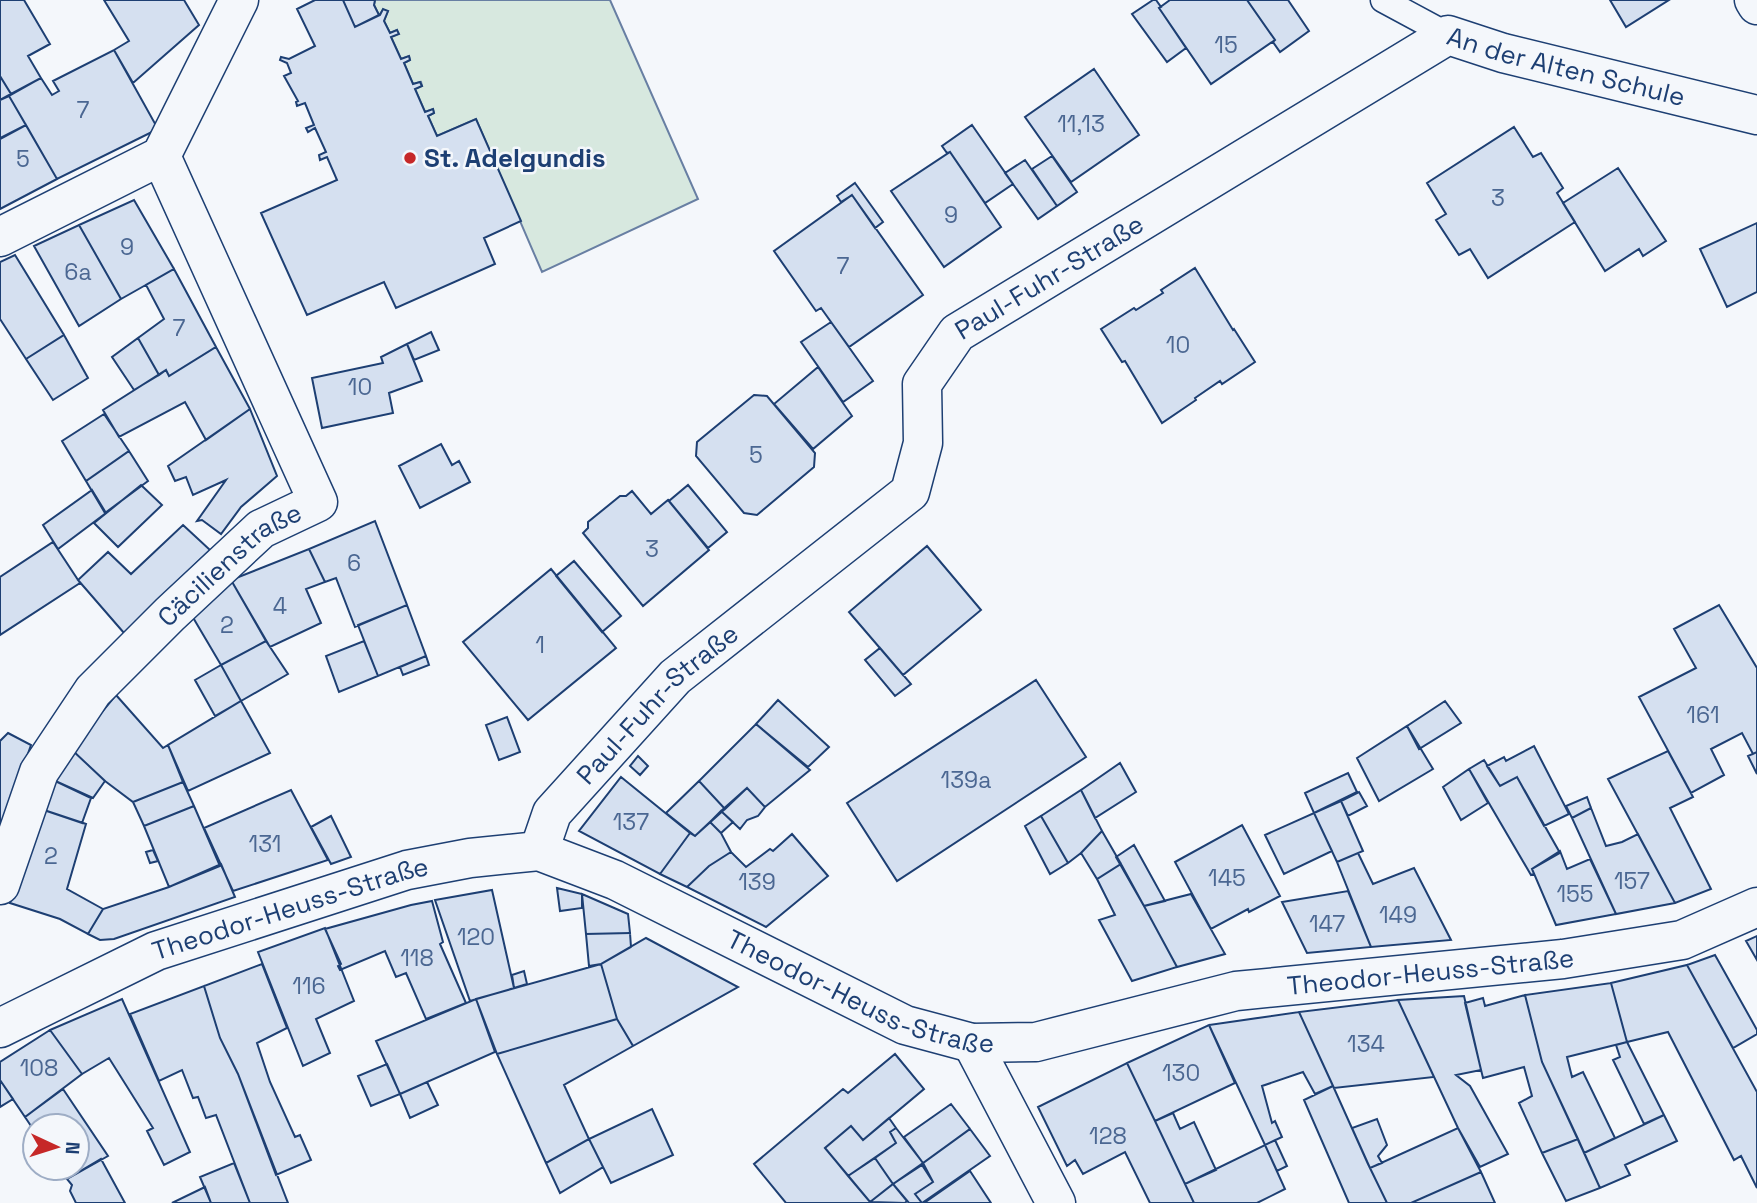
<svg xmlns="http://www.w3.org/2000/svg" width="1757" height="1203" font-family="'Space Grotesk',sans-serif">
  <rect width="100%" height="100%" fill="#f4f7fb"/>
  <path fill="#d7e8df" stroke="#687fa3" stroke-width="2" d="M375,0H610L698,199L542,272L476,119L437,136L428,116L434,113L433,109L425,112L415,89L422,86L421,82L413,84L404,63L410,60L409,56L401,59L391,37L398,34L397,30L390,33L384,21L388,11L383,10L379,15L374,5Z"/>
  <path fill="#d5e0f0" stroke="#1d3f73" stroke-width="2" d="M0,0H24L50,44L28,56L41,78L11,94L0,76Z
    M104,0H184L199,25L133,83L114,50L129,41Z
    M315,0H343L355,27L380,15L383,9L388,11L384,21L390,33L397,30L399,34L391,37L401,59L409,56L410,60L404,63L413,84L420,82L422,86L415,89L425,112L433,109L434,113L428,116L437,136L476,119L521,221L484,238L495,264L396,308L384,282L307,315L261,213L337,180L327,157L320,160L319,155L326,152L315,128L308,132L306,128L314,125L305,103L297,106L296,102L298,101L284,76L291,73L287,63L280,60L281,57L289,59L315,46L297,9Z
    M343,0H375L374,5L379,15L355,27Z
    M1153,0H1156L1161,7L1159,8L1186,48L1167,62L1132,14Z
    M1170,0H1247L1275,40L1211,84L1159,8Z
    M1247,0H1288L1309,31L1280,52L1273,42L1275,40Z
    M1610,0H1669L1626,27Z
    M114,50L158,129L57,179L9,96L41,78L52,95L59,91L53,81Z
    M1094,69L1139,135L1071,182L1025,117Z
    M0,76L11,94L0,100Z
    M9,96L26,125L0,138V100Z
    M26,125L57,179L0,209V139Z
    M972,125L1013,184L985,203L950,152L947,153L942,146Z
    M1514,127L1533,157L1541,153L1563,188L1557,193L1575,222L1488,278L1470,249L1459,255L1436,220L1446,214L1427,183Z
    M950,152L1001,227L944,267L891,191Z
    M1052,156L1077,192L1057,206L1032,169Z
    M1025,160L1057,206L1038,219L1005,173Z
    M1618,168L1666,241L1643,256L1639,249L1605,271L1563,203Z
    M855,183L883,222L875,228L852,195L841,202L837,196Z
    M852,195L923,295L849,347L821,308L816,311L774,251Z
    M134,200L174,269L121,299L79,225Z
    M1757,223V292L1727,307L1700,249Z
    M79,225L121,299L79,326L34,246Z
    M15,255L64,335L26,359L0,319V262Z
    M1195,268L1233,330L1234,329L1255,362L1222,384L1220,381L1195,398L1196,400L1162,423L1125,361L1122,362L1101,329L1134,308L1136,310L1163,293L1161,290Z
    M174,269L216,347L169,376L166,370L159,375L138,338L164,319L146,285Z
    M831,322L873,381L843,402L801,342Z
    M431,332L439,350L414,360L407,344Z
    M64,335L88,378L53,400L26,359Z
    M138,338L159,375L134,390L112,357Z
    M407,344L422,381L389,393L393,413L322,428L312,378L383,363L381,357Z
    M216,347L250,409L206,440L185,402L119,437L103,410L166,370L169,376Z
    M818,367L852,416L813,449L774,404Z
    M754,395L767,396L815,453L814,467L757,515L744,513L696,456L697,442Z
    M250,409L277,476L241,507L221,534L202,520L197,521L226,480L193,495L186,477L175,481L168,466Z
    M104,414L129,451L86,481L62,441Z
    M441,444L452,465L459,461L470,482L420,508L399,466Z
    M129,451L148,481L105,513L86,481Z
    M141,485L162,505L118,547L94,523Z
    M688,485L727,532L708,548L669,501Z
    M92,490L106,513L58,549L43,525Z
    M632,491L651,514L668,500L709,550L643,606L583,533L588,528V522L620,496H626Z
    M375,521L407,605L355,627L336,578L325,582L309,549Z
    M183,525L210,550L124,633L78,580L108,552L131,574Z
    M53,542L80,583L0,635V577Z
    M927,546L981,610L903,675L849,612Z
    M309,549L325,582L306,589L321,623L270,647L231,580Z
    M574,561L621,616L602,632L556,576Z
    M551,569L616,648L528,720L463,642Z
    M231,580L266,641L221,665L188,609Z
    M407,605L426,656L378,676L358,625Z
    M1719,605L1757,668V752L1753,754L1742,733L1711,749L1724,775L1691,793L1639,697L1696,668L1674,629Z
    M266,641L288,674L241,701L221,665Z
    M364,641L378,676L339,692L326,656Z
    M880,648L911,684L895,696L865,660Z
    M426,656L429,665L403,675L400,667Z
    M221,665L241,701L215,716L195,680Z
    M1036,680L1086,757L897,881L847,803Z
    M116,695L163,748L168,745L183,782L133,802L105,781L71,749Z
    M778,700L829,747L808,767L756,724Z
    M241,701L270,753L188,791L168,745Z
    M1445,701L1461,723L1419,749L1407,726Z
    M507,717L520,752L499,760L486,725Z
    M756,724L810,770L765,807L747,788L725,809L699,781Z
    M1407,726L1433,769L1379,801L1357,758Z
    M8,733L31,745L0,834V741Z
    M1534,746L1569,814L1544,826L1517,777L1500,786L1487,766L1504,757L1506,761Z
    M71,749L105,781L93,798L51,779Z
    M1668,751L1693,797L1670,808L1711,889L1675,903L1608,779Z
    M1757,752V774L1748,756Z
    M638,756L648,766L640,775L630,766Z
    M1484,760L1500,786L1517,777L1560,853L1532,869L1534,874L1531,875L1469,769Z
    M1120,763L1136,792L1095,818L1081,790Z
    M1469,769L1488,803L1461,820L1443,787Z
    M1348,773L1357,792L1314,813L1305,793Z
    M621,777L690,833L660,874L579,831Z
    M51,779L91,798L82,823L41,809Z
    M699,781L725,809L695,836L666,813Z
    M183,782L194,806L144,826L133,802Z
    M747,788L765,807L758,816L747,820L740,829L721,811Z
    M291,790L328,860L233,891L204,828Z
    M1081,790L1102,831L1081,853L1068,863L1041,816Z
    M1359,792L1367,806L1348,816L1341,801Z
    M1587,797L1591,808L1572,818L1566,806Z
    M1341,801L1363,851L1337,862L1314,813Z
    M194,806L220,866L169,887L144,826Z
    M1591,808L1606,846L1622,842L1638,834L1675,903L1616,914L1572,818Z
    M41,809L86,824L67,889L103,909L88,934L60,919L10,903Z
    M721,811L733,822L721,833L710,822Z
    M1314,813L1332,851L1284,874L1265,835Z
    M331,816L351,857L331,864L311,827Z
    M1041,816L1068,863L1050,874L1025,826Z
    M710,822L721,833L731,852L709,866L687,887L660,874L690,833L695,836Z
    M1242,825L1280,896L1249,912L1248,909L1211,929L1175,862Z
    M1102,831L1121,864L1097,879L1081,853Z
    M792,834L828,876L766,927L687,887L709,866L731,852L746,867L770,849L773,851Z
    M1134,845L1165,901L1144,906L1116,857Z
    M153,850L158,861L150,863L146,852Z
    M1560,851L1567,869L1590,859L1616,914L1556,925L1532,869Z
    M1358,853L1373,884L1414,868L1451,940L1371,947L1337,862Z
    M221,864L235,897L114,939L100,940L88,934L103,909L169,887Z
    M1121,864L1144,906L1177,967L1132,981L1099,920L1115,915L1097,879Z
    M557,888L582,894V908L560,911Z
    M492,890L514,988L470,1001L435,900Z
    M1348,891L1371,947L1307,953L1282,902Z
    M582,894L628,914L630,933L586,934Z
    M1191,894L1225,954L1177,967L1144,906Z
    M432,901L443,942L440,944L466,1003L426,1019L406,973L396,977L385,951L340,970L338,966L341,964L325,929L411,905Z
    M325,928L354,1001L316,1019L330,1053L303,1066L258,952Z
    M630,933L631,947L601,964L589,966L586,934Z
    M1757,936V960L1746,941Z
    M646,938L738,987L633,1046L617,1019L601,964Z
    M1715,955L1757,1030V1034L1733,1048L1687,965Z
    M262,964L287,1028L257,1043L270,1082L295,1137L300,1135L311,1160L276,1175L238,1074L220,1038L204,986Z
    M601,964L617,1019L497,1054L476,999Z
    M1687,965L1757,1092V1188L1741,1156L1734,1160L1668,1032L1627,1042L1611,983Z
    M524,971L527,984L514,988L512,975Z
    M1611,983L1627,1042L1567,1057L1572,1077L1583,1072L1615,1138L1584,1153L1542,1062L1525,995Z
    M204,986L220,1038L238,1074L288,1203H250L216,1115L206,1118L198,1097L193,1098L182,1070L159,1081L130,1014Z
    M1525,995L1542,1062L1578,1139L1542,1153L1519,1103L1532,1096L1524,1067L1483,1078L1465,1003L1483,998L1485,1006Z
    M1464,996L1481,1070L1456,1075L1470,1086L1508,1154L1480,1167L1458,1128L1398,1000Z
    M122,999L190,1152L164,1165L147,1131L153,1128L109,1058L82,1074L50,1030Z
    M476,999L495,1052L400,1094L376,1041Z
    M1398,1000L1434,1077L1334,1088L1299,1012Z
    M1299,1012L1333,1086L1315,1094L1303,1072L1262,1086L1272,1123L1275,1121L1282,1137L1265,1145L1209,1025Z
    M617,1019L633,1046L564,1085L589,1139L546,1163L497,1054Z
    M1209,1025L1235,1083L1155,1121L1127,1063Z
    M50,1030L82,1074L25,1117L0,1080V1062Z
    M1627,1042L1664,1115L1644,1124L1613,1060L1620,1057L1616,1045Z
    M895,1054L924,1089L863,1140L851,1126L825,1148L871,1203H786L754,1164L843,1089L848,1093Z
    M1127,1063L1155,1121L1194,1203H1150L1125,1152L1083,1174L1075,1160L1067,1166L1038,1107Z
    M387,1064L400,1094L371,1106L358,1076Z
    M0,1080L13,1099L0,1107Z
    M427,1082L438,1105L410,1118L400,1094Z
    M1333,1086L1368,1164L1387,1203H1349L1304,1100Z
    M63,1089L108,1156L67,1179L59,1168H77V1126H35V1132L25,1117Z
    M951,1104L970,1129L923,1163L904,1137Z
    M652,1109L673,1155L611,1183L589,1139Z
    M1173,1113L1180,1129L1194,1122L1216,1170L1185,1184L1155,1121Z
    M1664,1115L1677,1141L1625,1165L1630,1175L1600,1188L1584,1153Z
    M889,1118L896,1128L890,1132L896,1143L848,1176L825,1148L851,1126L863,1140Z
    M1377,1119L1387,1145L1378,1156L1382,1163L1370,1168L1352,1128Z
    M896,1128L923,1163L893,1184L875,1158L896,1143L890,1132Z
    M1458,1128L1481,1172L1411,1203H1387L1370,1168Z
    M970,1129L990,1156L922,1203L915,1194L933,1182L923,1163Z
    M589,1139L603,1167L560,1193L546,1163Z
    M1578,1139L1600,1188L1566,1201L1542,1153Z
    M1275,1140L1287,1166L1277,1171L1265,1145Z
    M1265,1145L1285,1189L1257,1203H1194L1185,1184Z
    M875,1158L893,1184L870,1202L848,1176Z
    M101,1159L125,1203H76L70,1191L72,1185L67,1179Z
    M234,1163L250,1203H211L200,1177Z
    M922,1165L933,1182L915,1194L922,1203H909L893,1184Z
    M970,1171L991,1203H924Z
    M1481,1172L1495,1203H1411Z
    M893,1184L907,1201L905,1203L870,1202Z
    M205,1187L211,1203H172Z"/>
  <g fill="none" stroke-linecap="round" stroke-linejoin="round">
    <defs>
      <path id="service" d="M1383,0L1448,35"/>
      <g id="minor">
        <path d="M1754,0L1757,5"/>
        <path d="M0,237L161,156L239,0"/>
        <path id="s1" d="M539,851L552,813L675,677L910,492L923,443L922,384L957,333L1448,35L1503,53L1757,115"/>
        <path id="s2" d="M0,885L39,772L93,691L170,614L261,529L318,502L161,156"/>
        <path id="s3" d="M0,1028L156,951L407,870L470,858L539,851L615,880L905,1025L972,1043L1036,1042L1236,991L1563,959L1682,940L1757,907"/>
        <path d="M972,1043L1056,1203"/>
      </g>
    </defs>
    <use href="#service" stroke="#1d3f73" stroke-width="27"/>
    <use href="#minor" stroke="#1d3f73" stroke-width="41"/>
    <use href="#service" stroke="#f4f7fb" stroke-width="24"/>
    <use href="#minor" stroke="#f4f7fb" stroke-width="38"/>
  </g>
  <circle fill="#c62828" stroke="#f4f7fb" stroke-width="2.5" cx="410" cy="158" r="7"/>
  <g text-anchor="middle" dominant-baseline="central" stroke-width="5" stroke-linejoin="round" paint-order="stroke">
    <g font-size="23" fill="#4b6792">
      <text x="1226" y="45">15</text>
      <text x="83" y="110">7</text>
      <text x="1081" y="124">11,13</text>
      <text x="23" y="159">5</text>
      <text x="1498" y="198">3</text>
      <text x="951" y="215">9</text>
      <text x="127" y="247">9</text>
      <text x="843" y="266">7</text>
      <text x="78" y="272">6a</text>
      <text x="179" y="328">7</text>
      <text x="1178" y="345">10</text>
      <text x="360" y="387">10</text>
      <text x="756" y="455">5</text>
      <text x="652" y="549">3</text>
      <text x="354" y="563">6</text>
      <text x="280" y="606">4</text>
      <text x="227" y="625">2</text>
      <text x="540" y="645">1</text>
      <text x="1703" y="715">161</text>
      <text x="966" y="780">139a</text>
      <text x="631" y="822">137</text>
      <text x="265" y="844">131</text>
      <text x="51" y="856">2</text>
      <text x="1227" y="878">145</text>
      <text x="1632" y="881">157</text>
      <text x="757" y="882">139</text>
      <text x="1575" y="894">155</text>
      <text x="1398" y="915">149</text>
      <text x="1327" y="924">147</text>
      <text x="476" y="937">120</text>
      <text x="417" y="958">118</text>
      <text x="309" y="986">116</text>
      <text x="1366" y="1044">134</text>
      <text x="39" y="1068">108</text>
      <text x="1181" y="1073">130</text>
      <text x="1108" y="1136">128</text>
    </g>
    <g font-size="26" fill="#1d3f73" stroke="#f4f7fb">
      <text stroke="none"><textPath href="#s1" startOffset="1391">An der Alten Schule</textPath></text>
      <text stroke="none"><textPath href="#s1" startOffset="802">Paul-Fuhr-Straße</textPath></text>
      <text stroke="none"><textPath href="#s2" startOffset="404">Cäcilienstraße</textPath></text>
      <text stroke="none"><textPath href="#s1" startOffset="192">Paul-Fuhr-Straße</textPath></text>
      <text stroke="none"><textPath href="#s3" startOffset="315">Theodor-Heuss-Straße</textPath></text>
      <text stroke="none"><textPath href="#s3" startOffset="1512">Theodor-Heuss-Straße</textPath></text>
      <text stroke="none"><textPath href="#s3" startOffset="924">Theodor-Heuss-Straße</textPath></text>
    </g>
    <g font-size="26" font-weight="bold" fill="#1d3f73" stroke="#f4f7fb" text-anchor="start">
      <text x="424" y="158">St. Adelgundis</text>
    </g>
  </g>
  <g transform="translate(56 1147) rotate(94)"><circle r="33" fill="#f4f7fb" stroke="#9eadc5" stroke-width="2"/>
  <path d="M0-5L12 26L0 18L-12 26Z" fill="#c62828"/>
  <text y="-10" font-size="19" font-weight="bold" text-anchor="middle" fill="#1d3f73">N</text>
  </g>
</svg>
